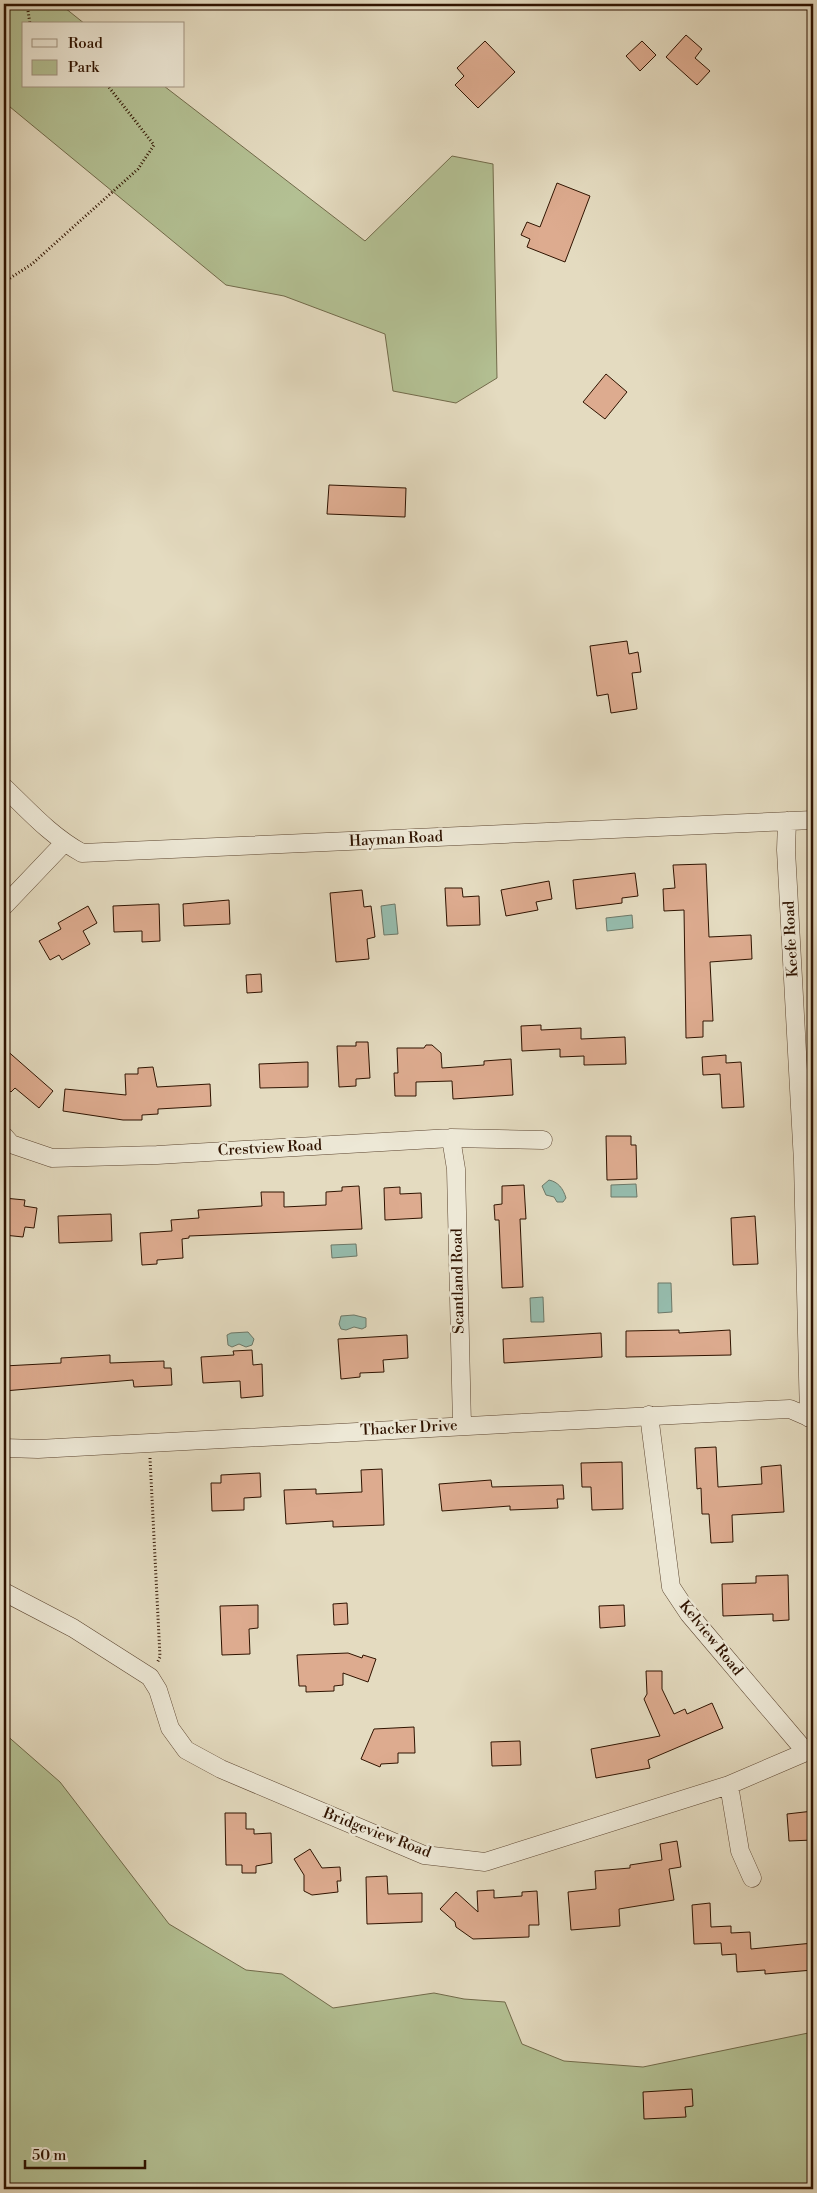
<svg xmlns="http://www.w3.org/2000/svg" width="817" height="2193" font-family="'Libre Bodoni',serif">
  <rect width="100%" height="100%" fill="#e4dbc0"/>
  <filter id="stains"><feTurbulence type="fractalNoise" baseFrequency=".004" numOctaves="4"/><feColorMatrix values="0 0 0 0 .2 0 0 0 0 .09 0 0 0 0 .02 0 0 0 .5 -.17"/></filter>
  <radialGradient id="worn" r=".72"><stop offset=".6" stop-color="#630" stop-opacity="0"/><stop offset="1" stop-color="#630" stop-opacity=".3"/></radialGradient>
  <path fill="#b3c093" stroke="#716a4a" d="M4,4H60L85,24H24V86H164L365,241L452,156L493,164L497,378L456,403L393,391L385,334L284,296L226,285L4,102Z
    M4,1733L60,1782L169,1924L246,1970L282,1974L333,2008L434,1993L464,1999L505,2002L522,2044L564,2061L643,2067L813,2032V2189H4Z"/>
  <path fill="#96bcad" stroke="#6d7868" d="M395,904L398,934L384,935L381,906Z
    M632,915L633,928L607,931L606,918Z
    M549,1180C558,1182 563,1188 566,1198L563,1202H557L554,1197L546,1195L542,1186Z
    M636,1184L637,1197H611V1185Z
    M356,1244L357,1256L332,1258L331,1245Z
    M658,1283H671L672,1312L658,1313Z
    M543,1297L544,1322H531L530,1298Z
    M354,1315L366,1318V1327L362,1329L354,1327L346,1330L341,1329L339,1324L341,1316Z
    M248,1332L254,1339L252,1345L246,1347L239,1344L232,1347L228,1345L227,1335L231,1333Z"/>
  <path fill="#ddab8f" stroke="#2f1300" d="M686,35L702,49L695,58L710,71L697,85L666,57Z
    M485,41L515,72L478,108L455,85L464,76L457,68Z
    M642,41L656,55L640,71L626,56Z
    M557,183L590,196L565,262L527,247L530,239L521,235L527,222L540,227Z
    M606,374L627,392L605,419L583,402Z
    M329,485L406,488L405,517L327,514Z
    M627,641L629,654L638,652L641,672L632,673L637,709L611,713L608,694L597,696L590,646Z
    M706,864L709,937L751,935L752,959L710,962L713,1021H703V1037L686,1038L684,910L664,911L663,889L675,888L673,865Z
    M635,873L638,896L622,898V903L576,909L573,880Z
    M549,881L552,899L536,902L538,910L506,916L501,890Z
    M445,888H462L463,897L479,896L480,925L447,926Z
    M362,890L364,907L371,906L375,937L367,939L369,959L336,962L330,893Z
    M229,900L230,924L184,926L183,904Z
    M159,904L160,941L142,942V931L114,932L113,906Z
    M88,906L97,923L83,931L90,944L62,960L59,955L50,960L39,941L61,929L58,923Z
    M261,974L262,992L247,993L246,975Z
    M541,1025V1030L581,1028V1039L625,1037L626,1064L584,1065V1056L560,1057V1049L522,1051L521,1026Z
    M356,1042H368L370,1078L356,1079V1086L339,1087L337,1046H356Z
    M426,1045H432L441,1053L442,1068L484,1065V1061L511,1059L513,1095L453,1099L452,1081L416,1082V1096H395L394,1073H398L397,1048H424Z
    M4,1048L53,1091L39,1108L15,1088L11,1092L4,1086Z
    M726,1055V1063L741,1062L744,1107L722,1108L720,1074L703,1075L702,1057Z
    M308,1062V1087L260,1088L259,1064Z
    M153,1067L157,1087L210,1084L211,1106L158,1109V1114L142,1115V1120H123L63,1111L65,1089L126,1095L125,1074H138V1068Z
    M606,1136H631V1145H636L637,1179L607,1180Z
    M524,1185L526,1219H520L523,1287L502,1288L499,1220H495L494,1205L502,1204V1186Z
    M359,1186L362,1229L189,1236V1238L182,1239L183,1258L157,1260V1264L142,1265L140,1233L172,1231L171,1220L199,1218L198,1210L262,1206L261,1192H284V1207L326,1205V1192L342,1191V1187Z
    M400,1187V1194L421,1193L422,1218L385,1220L384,1188Z
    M4,1198L25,1200L24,1206L37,1208L34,1228L25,1227L23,1237L4,1235Z
    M111,1214L112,1241L59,1243L58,1216Z
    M755,1216L758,1264L733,1265L731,1218Z
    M679,1330V1333L730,1330L731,1355L626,1357V1331Z
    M601,1333L602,1357L504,1363L503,1339Z
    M407,1335L408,1358L383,1360L384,1372L360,1373V1377L341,1379L338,1339Z
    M252,1350L253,1365L262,1364L263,1396L241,1398L240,1381L203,1383L201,1357L234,1355L233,1351Z
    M110,1355V1363L164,1361V1368H171L172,1385L134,1387L133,1380L4,1391V1366L61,1363V1358Z
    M716,1447L718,1487L762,1484L761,1467L781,1465L784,1512L732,1515L733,1542L711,1543L709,1514H702L701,1488L697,1489L695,1448Z
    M622,1462L623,1509L592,1510L591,1487H582L581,1463Z
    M382,1469L384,1525L333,1527V1521L286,1524L284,1490L316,1489V1494L362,1492L361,1470Z
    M260,1473L261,1497L244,1498V1510L212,1511L211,1483H221V1475Z
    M491,1480L492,1487L563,1485L564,1499H557L558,1508L510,1510V1506L442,1511L439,1484Z
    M788,1575L789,1620L773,1621V1614L723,1616L722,1584L756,1583V1576Z
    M347,1603L348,1624L334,1625L333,1604Z
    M258,1605V1628L249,1629L250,1654L222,1655L220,1606Z
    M624,1605L625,1626L600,1628L599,1606Z
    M348,1653L362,1658L363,1655L376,1659L368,1682L343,1673V1685L334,1686V1691L306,1692V1686H299L297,1655Z
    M646,1671H662V1689L674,1714L685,1709L687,1714L712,1703L723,1728L648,1760L650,1768L596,1778L591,1749L660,1736L644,1699L647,1694Z
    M414,1727L415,1753H398V1763L381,1764L380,1767L361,1759L374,1729Z
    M520,1741L521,1765L492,1766L491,1742Z
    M813,1811V1840L789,1841L787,1814Z
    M225,1813H246V1829H254V1834L271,1833L272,1863L256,1866V1873H242V1865H226Z
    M677,1841L681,1867L669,1869L674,1900L619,1909L620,1926L571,1930L568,1892L596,1889L595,1871L630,1868V1865L662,1860L660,1844Z
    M310,1849L322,1868L340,1867L341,1881H337L338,1892L312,1895L304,1891V1875L294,1859Z
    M387,1876L388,1894L422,1893V1922L367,1924L366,1877Z
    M494,1890V1898L522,1896V1892L537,1891L539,1925H529V1937L473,1939L456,1927L455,1922L440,1909L456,1892L478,1912L477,1891Z
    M710,1903L711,1927L731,1926V1933L750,1932L751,1949L813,1943V1970L765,1974V1970L737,1972L736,1954L722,1955L721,1943L694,1944L692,1905Z
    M692,2089L693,2106L685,2107L686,2117L644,2119L643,2092Z"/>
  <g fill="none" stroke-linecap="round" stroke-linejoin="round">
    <defs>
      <path id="street" d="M4,787C29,811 51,836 82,853L813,820
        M787,821L786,850L803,1162L809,1418
        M4,906L64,843
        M4,1136L11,1144L52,1158L157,1155L451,1138L543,1140
        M451,1138L456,1169L462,1425
        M649,1415L671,1587L689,1614L806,1752
        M4,1448L38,1449L748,1411L790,1409L813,1419
        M4,1592L73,1628L150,1677L158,1690L170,1728L186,1750L221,1769L424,1855L485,1862L729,1785L806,1752H813
        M729,1785L740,1851L752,1878"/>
    </defs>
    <use href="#street" stroke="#5c4530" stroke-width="19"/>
    <path stroke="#2f1300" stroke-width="3" stroke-dasharray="1 2.5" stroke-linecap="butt" d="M27,4L30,24
      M4,282L32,264L138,169L154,145L108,86
      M150,1458L160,1657L157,1663"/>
    <use href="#street" stroke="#ede8d6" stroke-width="18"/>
  </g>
  <g text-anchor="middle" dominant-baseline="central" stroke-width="4.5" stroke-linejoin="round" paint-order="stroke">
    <g font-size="15" fill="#2f1300" stroke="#ede8d6">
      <text transform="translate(396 839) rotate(-3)">Hayman Road</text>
      <text transform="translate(791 939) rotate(-93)">Keefe Road</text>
      <text transform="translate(270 1148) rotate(-3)">Crestview Road</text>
      <text transform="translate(458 1281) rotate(-91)">Scantland Road</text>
      <text transform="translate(409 1428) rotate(-3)">Thacker Drive</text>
      <text transform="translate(711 1638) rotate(51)">Kelview Road</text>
      <text transform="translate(377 1833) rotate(21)">Bridgeview Road</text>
    </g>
  </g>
  <rect width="817" height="2193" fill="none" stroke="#e4dbc0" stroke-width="20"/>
  <rect x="5" y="5" width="807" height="2183" fill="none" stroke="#2f1300" stroke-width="2.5"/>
  <rect x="10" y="10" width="797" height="2173" fill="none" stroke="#2f1300"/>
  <rect x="22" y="22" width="162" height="65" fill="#ede8d6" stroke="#a19380"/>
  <rect x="32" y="39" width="25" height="8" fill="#ede8d6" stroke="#a19380"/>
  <text x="68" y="48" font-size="15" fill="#2f1300">Road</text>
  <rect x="32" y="60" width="25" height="15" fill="#b3c093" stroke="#a19380"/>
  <text x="68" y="72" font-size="15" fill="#2f1300">Park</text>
  <path d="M25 2160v8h120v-8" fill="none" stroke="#2f1300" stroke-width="2.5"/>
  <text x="32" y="2160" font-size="15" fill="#2f1300" stroke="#ede8d6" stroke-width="4" paint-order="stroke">50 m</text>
  <rect width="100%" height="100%" filter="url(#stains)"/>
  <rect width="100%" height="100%" fill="url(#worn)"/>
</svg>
